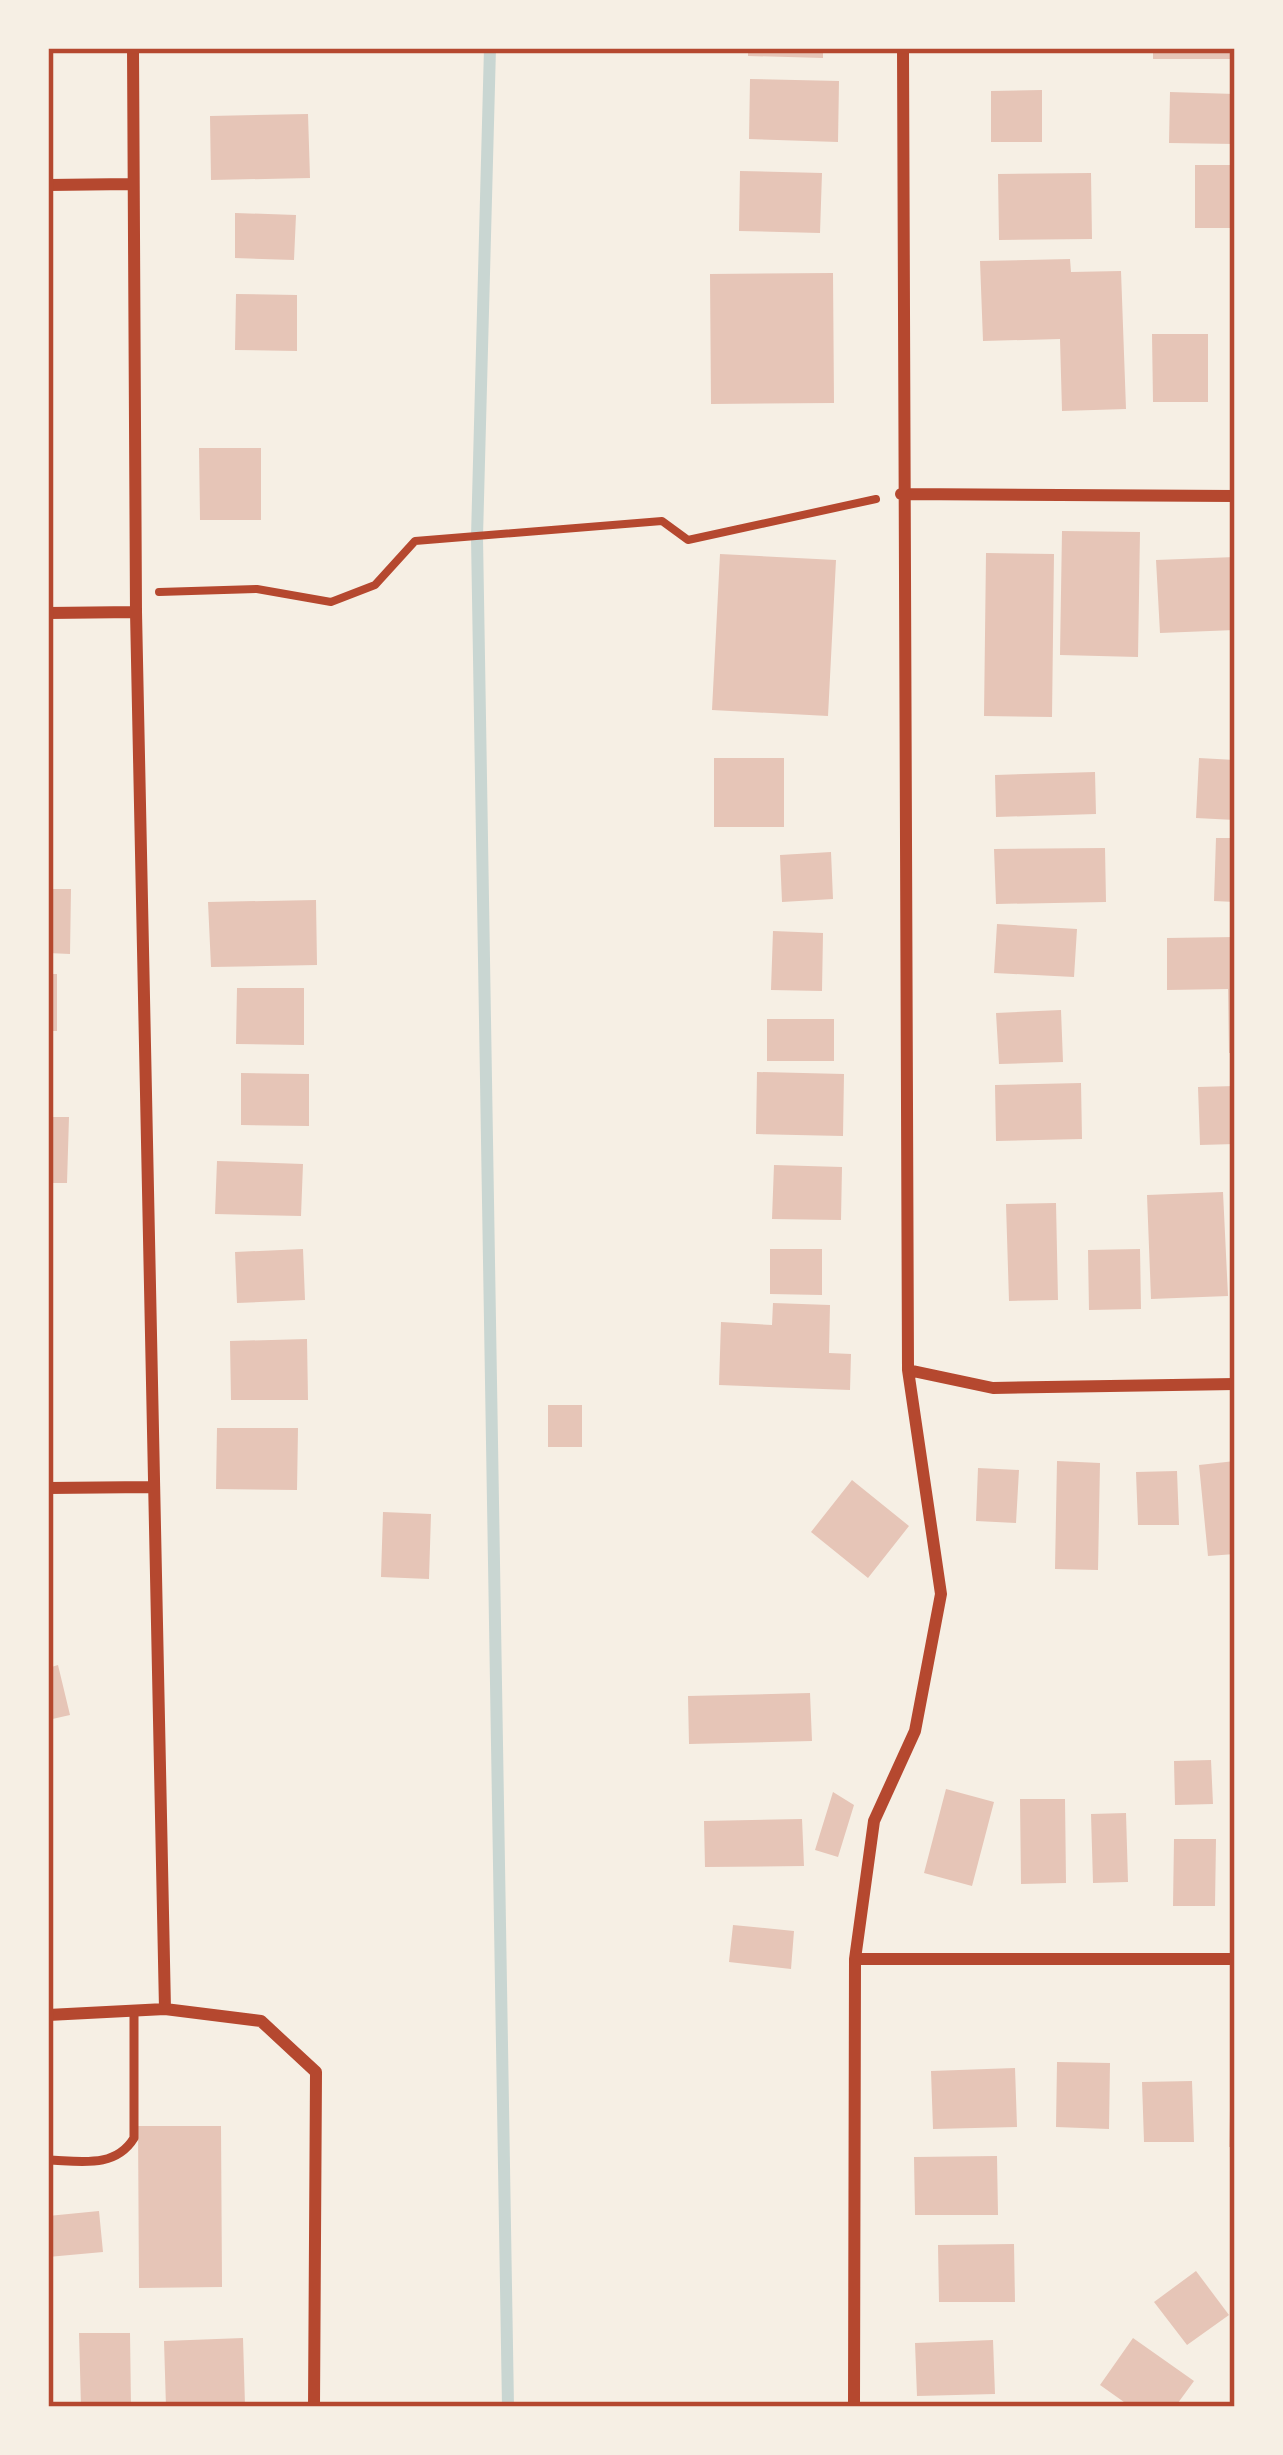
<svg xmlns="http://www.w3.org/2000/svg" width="1283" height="2455" font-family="'Noto Sans',sans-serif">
  <rect width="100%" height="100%" fill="#f6efe4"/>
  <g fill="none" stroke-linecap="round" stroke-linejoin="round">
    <path stroke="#c9d6d2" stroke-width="12" d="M490,48L477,537L508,2407"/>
  </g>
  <path fill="#e6c5b7" d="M748,48H823V58L748,56Z
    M1153,48H1235V59H1153Z
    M750,79L839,81L838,142L749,139Z
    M1042,90V142H991V91Z
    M1170,92L1235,94V144L1169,143Z
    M308,114L310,178L211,180L210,116Z
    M1195,165H1235V228H1195Z
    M740,171L822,173L820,233L739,231Z
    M1091,173L1092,239L999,240L998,174Z
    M235,213L296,215L294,260L235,258Z
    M1070,259L1071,272L1121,271L1126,409L1062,411L1060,339L983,341L980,261Z
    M833,273L834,403L711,404L710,274Z
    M236,294L297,295V351L235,350Z
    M1152,334H1208V402H1153Z
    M199,448H261V520H200Z
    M1062,531L1140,532L1138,657L1060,655Z
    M986,553L1054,554L1052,717L984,716Z
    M720,554L836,560L828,716L712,710Z
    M1235,557V630L1160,633L1156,560Z
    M714,758H784V827H714Z
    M1199,758L1235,760V820L1196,818Z
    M1095,772L1096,814L996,817L995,775Z
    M1216,838H1235V902L1214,901Z
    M1105,848L1106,902L996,904L994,849Z
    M831,852L833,899L782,902L780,855Z
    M48,889H71L70,954L48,953Z
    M316,900L317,965L211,967L208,902Z
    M997,924L1077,929L1074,977L994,973Z
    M773,931L823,933L822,991L771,990Z
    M1235,937V1053H1229L1228,989L1167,990V938Z
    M48,974H57V1031H48Z
    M237,988H304V1045L236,1044Z
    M1061,1010L1063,1062L999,1064L996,1013Z
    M767,1019H834V1061H767Z
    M757,1072L844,1074L843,1136L756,1134Z
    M241,1073L309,1074V1126L241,1125Z
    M1081,1083L1082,1139L996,1141L995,1085Z
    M1235,1086V1144L1200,1145L1198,1087Z
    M48,1117H69L67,1183H48Z
    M217,1161L303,1164L301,1216L215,1214Z
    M774,1165L842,1167L841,1220L772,1219Z
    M1223,1192L1228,1296L1151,1299L1147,1195Z
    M1056,1203L1058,1300L1009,1301L1006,1204Z
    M303,1249L305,1300L237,1303L235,1252Z
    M770,1249H822V1295L770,1294Z
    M1140,1249L1141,1309L1089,1310L1088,1250Z
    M773,1303L830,1305L829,1353L851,1354L850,1390L719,1385L721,1322L772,1325Z
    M307,1339L308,1400H231L230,1341Z
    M548,1405H582V1447H548Z
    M217,1428H298L297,1490L216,1489Z
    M1057,1461L1100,1463L1098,1570L1055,1569Z
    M1235,1461V1554L1208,1556L1199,1465Z
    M978,1468L1019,1470L1016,1523L976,1521Z
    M1177,1471L1179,1525H1138L1136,1472Z
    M852,1480L909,1526L868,1578L811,1532Z
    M383,1512L431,1514L429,1579L381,1577Z
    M58,1665L70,1715L48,1720V1668Z
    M810,1693L812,1741L689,1744L688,1696Z
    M1211,1760L1213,1804L1175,1805L1174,1761Z
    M946,1789L994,1802L972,1886L924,1873Z
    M833,1792L854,1805L838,1857L815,1850Z
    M1020,1799H1065L1066,1883L1021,1884Z
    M1126,1813L1128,1882L1093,1883L1091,1814Z
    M802,1819L804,1866L705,1867L704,1821Z
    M1174,1839H1216L1215,1906H1173Z
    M733,1925L794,1931L791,1969L729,1962Z
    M1057,2062L1110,2063L1109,2129L1056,2127Z
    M1015,2068L1017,2127L933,2129L931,2071Z
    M1231,2074H1235V2147H1229Z
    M1192,2081L1194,2142H1144L1142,2082Z
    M138,2126H221L222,2287L139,2288Z
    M997,2156L998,2215H915L914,2157Z
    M99,2211L103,2252L48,2257V2216Z
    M1014,2244L1015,2302H939L938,2245Z
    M1196,2271L1229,2315L1187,2345L1154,2302Z
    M79,2333H130L131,2407H81Z
    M243,2338L245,2405L166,2407L164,2341Z
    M1133,2338L1194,2381L1175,2407H1131L1100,2385Z
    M993,2340L995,2394L917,2396L915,2343Z"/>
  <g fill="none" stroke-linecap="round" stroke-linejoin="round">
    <path stroke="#b5482f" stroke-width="8" d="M159,592L257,589L331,602L375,585L415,541L662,521L688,540L876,499"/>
    <path stroke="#b5482f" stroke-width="9" d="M48,2160C80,2161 115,2169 134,2138V2010"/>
    <path stroke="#b5482f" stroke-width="12" d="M133,48L136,612L165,2009
      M48,185L131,184
      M901,494L1235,496
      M48,613L136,612
      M908,1370L993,1388L1235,1384
      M48,1488L151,1487
      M855,1959H1235
      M48,2015L165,2009L261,2021L316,2072L314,2407
      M854,2407L855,1959L874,1821L915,1731L941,1594L908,1370L903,48"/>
  </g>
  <rect width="1283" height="2455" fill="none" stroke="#f6efe4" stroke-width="102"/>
  <rect x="51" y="51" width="1181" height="2353" fill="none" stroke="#b5482f" stroke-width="4.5"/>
</svg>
